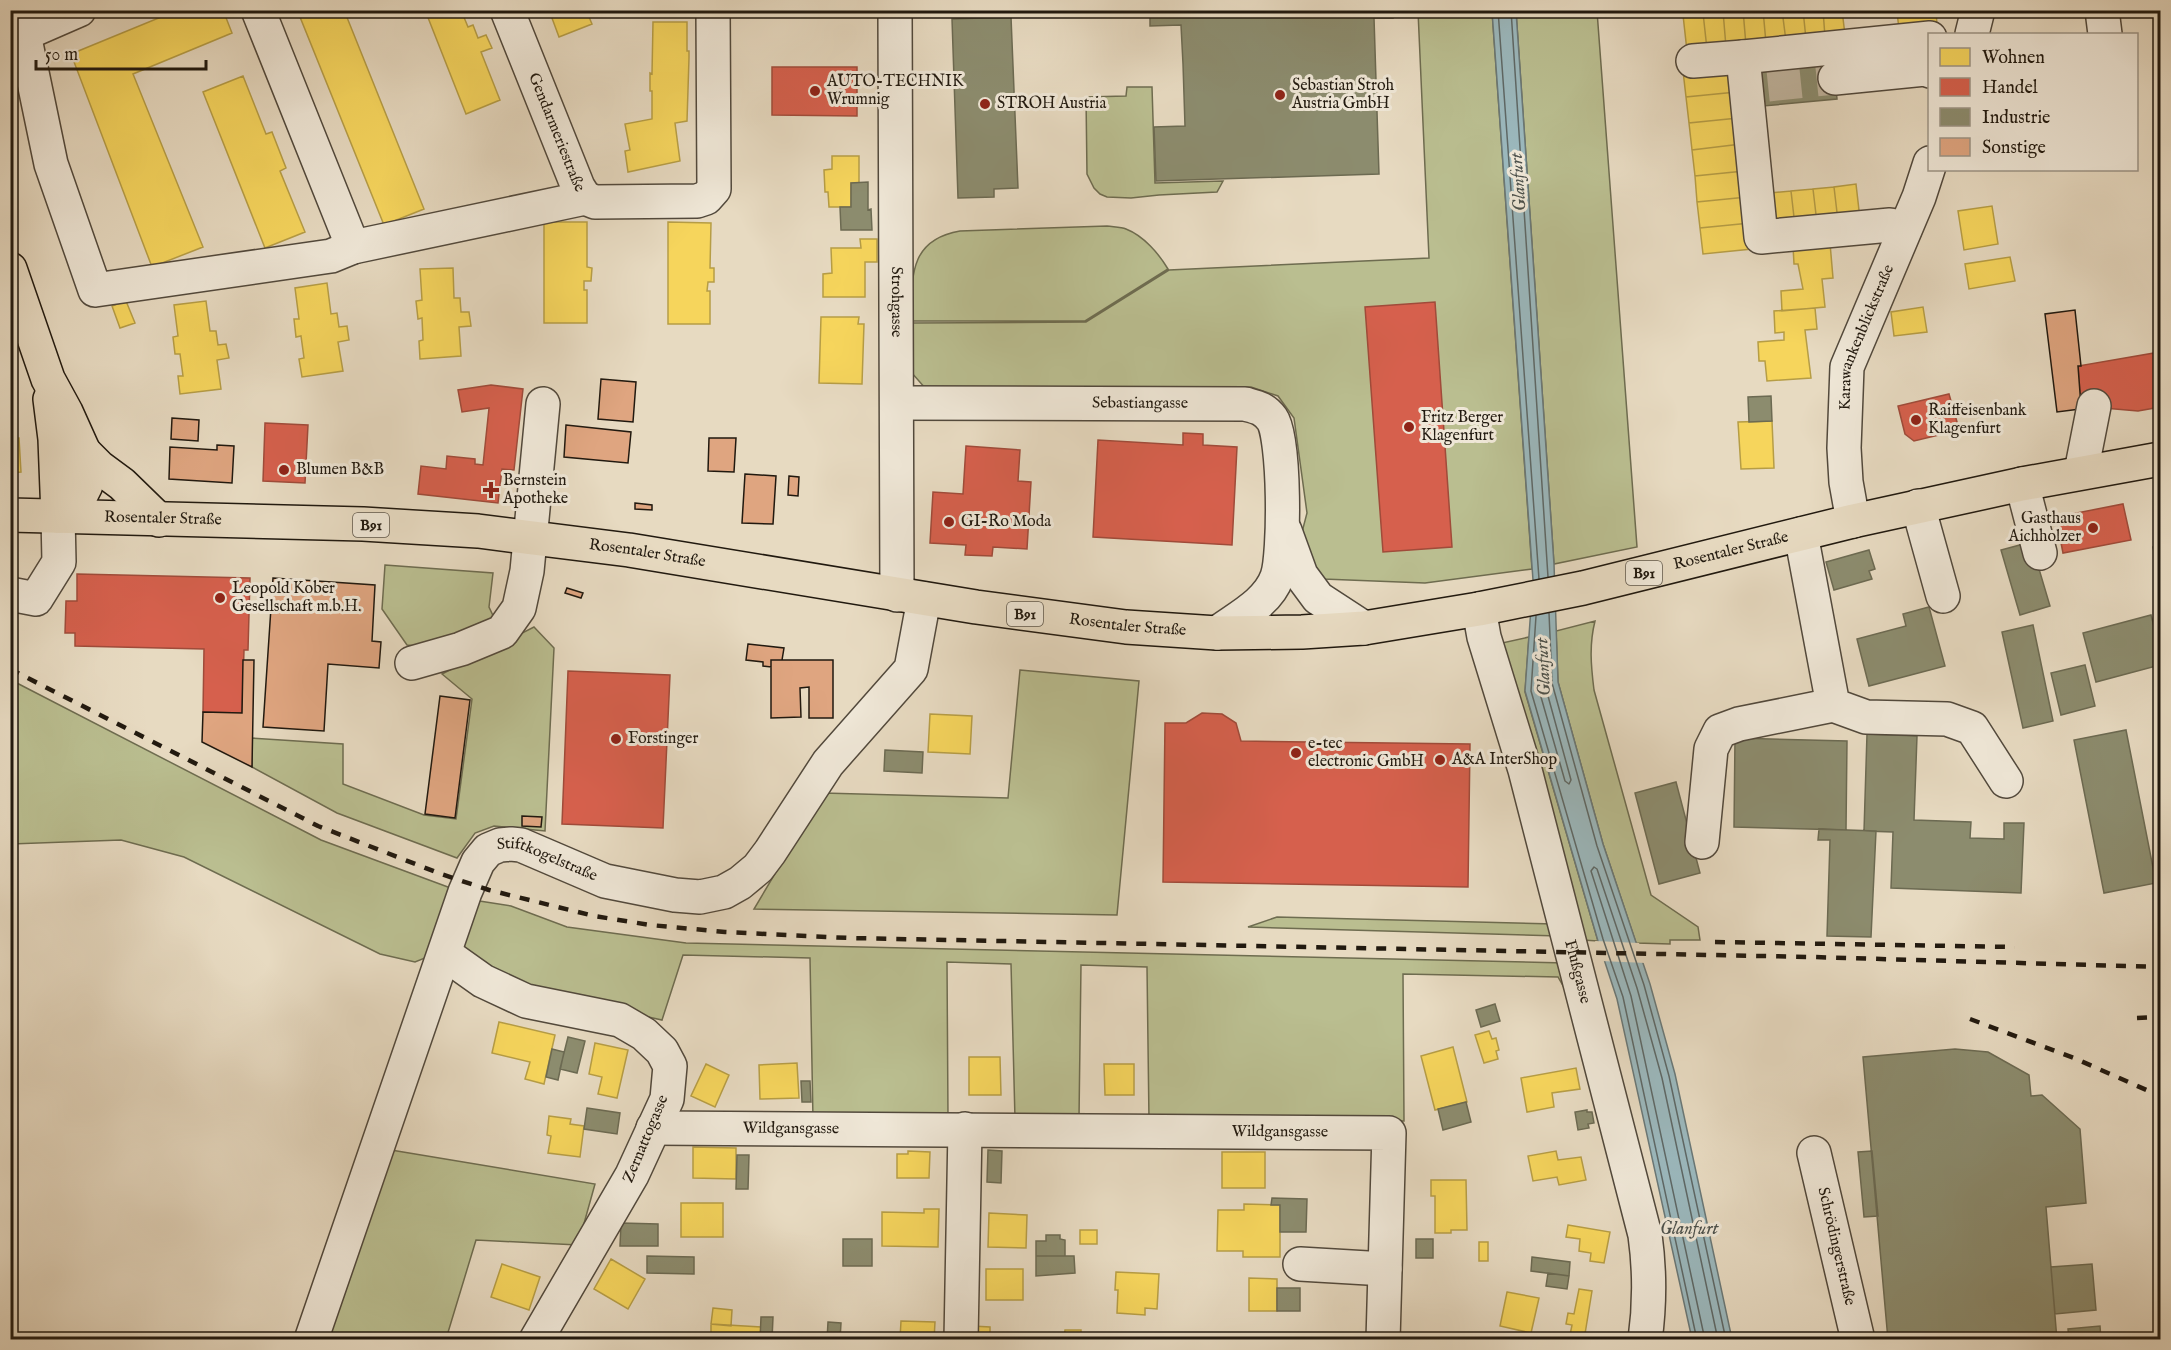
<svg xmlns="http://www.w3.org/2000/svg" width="2171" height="1350" font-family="'IM FELL English',serif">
  <rect width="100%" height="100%" fill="#e7dac1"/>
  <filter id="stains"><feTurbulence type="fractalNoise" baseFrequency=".00333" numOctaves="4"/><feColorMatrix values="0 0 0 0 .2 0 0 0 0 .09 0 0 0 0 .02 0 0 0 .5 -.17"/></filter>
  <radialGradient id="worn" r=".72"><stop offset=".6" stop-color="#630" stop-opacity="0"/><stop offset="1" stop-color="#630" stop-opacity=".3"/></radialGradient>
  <path fill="#babe90" stroke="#6e6c50" stroke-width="1.5" d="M1418,11H1492L1532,569L1425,583L1323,579L1307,567L1301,536L1307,513L1294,418L1278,396L1251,387L926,389L911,372L910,323L1086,322L1169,270L1429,258Z
    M1516,11H1597L1637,547L1554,564Z
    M1127,87H1152L1155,183L1223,181L1217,192L1159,195L1131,198L1107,197L1100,194L1094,188L1087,174L1086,97L1126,96Z
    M1107,226C1113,227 1121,227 1126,229C1144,236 1159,254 1168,269L1085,321H911C912,278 908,240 960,231Z
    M385,565L493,573L489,607L497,624L432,648L407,645L382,609Z
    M1595,621C1589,645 1591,666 1594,690L1651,895L1698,927L1700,940H1670V944L1636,943L1603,844L1558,682L1556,631Z
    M534,627L554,648L545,831L494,826L475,833L457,858L337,813L252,767V738L343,744V784L424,815L456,819L472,699L442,674Z
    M1529,637L1525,692L1598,941L1582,940L1502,643Z
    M1020,670L1139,681L1117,915L754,909L823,793L1008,798Z
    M11,680L321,840L456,890L435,954L415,962L380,954L184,857L121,840L11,844Z
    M473,900L511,906L567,927L686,943L1565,963L1575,1007L1558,977L1403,974L1404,1121L1149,1120L1147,967L1081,965L1079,1118L1015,1119L1011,964L947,962L948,1118L813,1119L810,958L683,955L662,1020L518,988L469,959L462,943Z
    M1277,917L1554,924L1558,936L1248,927Z
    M391,1150L595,1184L578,1245L476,1240L446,1339L323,1340Z"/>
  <path fill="#9bb8bd" stroke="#6a7877" stroke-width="1.5" d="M1492,11H1516L1554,564L1558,682L1603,844L1650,984L1675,1074L1732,1339H1692L1617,999L1598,941L1525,691L1533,580Z"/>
  <path fill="#e7dac1" d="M1595,941L1639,943L1646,963L1601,961Z"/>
  <path fill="#f6d55c" stroke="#b69d45" stroke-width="1.5" d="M178,10H223L232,33L133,74L203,247L152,267L71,54Z
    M302,10H344L424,209L384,225L298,12Z
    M425,10H461L468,27L473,25L478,38L486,35L492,48L481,52L500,100L466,114Z
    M549,10H586L592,24L559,37Z
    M1743,10H1763L1766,43L1746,45Z
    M1743,10L1746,45L1726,47L1723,11Z
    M1763,10H1782L1786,41L1766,43Z
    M1782,10H1803L1806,39L1786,41Z
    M1803,10H1823L1825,37L1806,39Z
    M1823,10H1842L1845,35L1825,37Z
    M1936,10L1937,25L1899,29L1897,12Z
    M2064,10H2085L2086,15L2065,17Z
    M1723,11L1726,47L1707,49L1703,13Z
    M1703,13L1707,49L1687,51L1683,15Z
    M653,22H687V51H689V58L687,121L675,123L680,161L628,172L625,151L630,150L625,124L652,119V91H650V73L652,74Z
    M1733,66L1736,92L1686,97L1683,71Z
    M243,76L266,134L272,132L286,168L280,171L305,232L265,248L203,92Z
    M1736,92L1738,118L1689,123L1686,97Z
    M1738,118L1741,144L1692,150L1689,123Z
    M1741,144L1744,171L1695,176L1692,150Z
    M832,156H859V183H851V207H829L828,192H825L824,170L832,169Z
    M1744,171L1747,197L1697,202L1695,176Z
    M1856,184L1860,219L1838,221L1834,187Z
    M1834,187L1838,221L1817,223L1813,189Z
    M1813,189L1817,223L1795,226L1791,191Z
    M1791,191L1795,226L1774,228L1770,193Z
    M1747,197L1750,223L1700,228L1697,202Z
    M1992,206L1998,244L1964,250L1958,211Z
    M544,222H587V267L592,268L591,281H584V290H587V323H544Z
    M668,222L711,223L710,268H714V282H708L707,291H710V324H668Z
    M1750,223L1752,249L1703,254L1700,228Z
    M860,239H877V262H865V297H823V274L832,273L831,248H861Z
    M1830,243L1833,278L1822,279L1825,307L1782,311L1781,291L1803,289L1798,264H1794L1793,246Z
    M2010,257L2015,281L1969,289L1965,264Z
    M453,268L454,298H460L461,312H469L471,326L459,327L461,356L420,359L419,341L423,340L422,318L418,319L416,301L422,300L420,269Z
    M327,283L331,314L337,313L339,327L347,326L349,340L338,342L343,371L302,377L299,359L304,358L301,336L296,337L294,319H299L295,288Z
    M126,301L135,323L120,328L112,306Z
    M206,301L210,331H216L218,345L226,344L229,358L217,360L221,389L180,394L178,376H183L180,354H175L173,337L178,336L174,305Z
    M1923,307L1927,332L1894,336L1891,312Z
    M1815,308L1817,329L1805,330L1811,378L1767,381L1765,361H1759L1758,342L1784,340V332L1775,333L1774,311Z
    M821,317H859L858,324H864L862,384L819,383Z
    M1772,421L1774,468L1741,469L1738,422Z
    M19,438L21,472L10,473V439Z
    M930,714L972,716L970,754L928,752Z
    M499,1022L555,1035L544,1084L525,1079L530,1062L492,1053Z
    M1489,1031L1492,1039L1496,1038L1499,1050L1496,1051L1498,1059L1484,1063L1475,1035Z
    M595,1043L628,1050L617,1098L598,1094L602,1077L589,1074Z
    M1453,1047L1467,1102L1435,1110L1421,1056Z
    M969,1057H1000L1001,1095H969Z
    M797,1063L799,1098L760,1099L759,1065Z
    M706,1064L729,1075L715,1107L691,1096Z
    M1104,1064H1134V1095H1105Z
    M1576,1068L1580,1089L1552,1093L1554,1107L1527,1112L1521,1078Z
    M549,1116L571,1119L570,1124L584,1126L580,1157L548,1153L551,1136L547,1135Z
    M693,1147L736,1148V1179L693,1178Z
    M908,1151L930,1152L929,1178H897V1154H908Z
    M1556,1151L1558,1160L1581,1157L1586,1180L1559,1185L1557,1177L1533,1181L1528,1156Z
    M1222,1152H1265V1188H1222Z
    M1431,1180H1466L1467,1230H1451V1233H1435V1196H1431Z
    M681,1203H723V1237H681Z
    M1244,1204L1280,1205V1257H1243V1251H1217L1218,1210H1244Z
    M924,1209H939L938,1247L882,1246V1212L924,1213Z
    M989,1213L1027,1215L1026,1248L988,1247Z
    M1568,1225L1610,1232L1604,1263L1590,1261L1591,1253L1579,1251L1580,1239L1566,1237Z
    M1080,1230H1097V1244H1080Z
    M1479,1242H1488V1261H1479Z
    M611,1259L645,1279L628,1309L594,1289Z
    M502,1264L540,1277L529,1310L491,1297Z
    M986,1269H1023V1300H986Z
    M1116,1272L1159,1274L1157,1309L1145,1308V1315L1117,1313L1118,1290H1115Z
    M1249,1278L1277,1279V1311H1249Z
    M1579,1289L1592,1291L1584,1340H1569L1572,1325L1566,1324L1568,1313L1574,1314Z
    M1507,1292L1539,1298L1531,1333L1500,1326Z
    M713,1308L732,1310L731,1326L711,1324Z
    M901,1321L935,1322L934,1340H889L900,1339Z
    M711,1324L761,1327L760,1340H711Z
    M972,1326L990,1327V1340H972Z
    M1065,1330H1081V1340H1052V1337L1064,1338Z
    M786,1334L802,1335L801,1340H786Z"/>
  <path fill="#d6604d" stroke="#a04b3a" stroke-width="1.5" d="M772,67H857V116L772,115Z
    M1435,302L1452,547L1383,552L1365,307Z
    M2160,352V407L2138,411L2081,406L2078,366Z
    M491,385L523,389L514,470L502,469L498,503L418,494L421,466L446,469L447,456L475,459V464L483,465L489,408L462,412L458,390Z
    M1949,394L1957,422L1951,432L1914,441L1905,434L1898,406Z
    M265,423L308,425L305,483L263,481Z
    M1183,433L1203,434V445L1237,447L1232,545L1093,537L1098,440L1183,445Z
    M966,446L1020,450L1018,481L1031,482L1027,549L993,547L992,556L965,555L966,545L930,543L933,492L963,494Z
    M2123,504L2131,540L2063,553L2056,517Z
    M77,574L250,578L248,650H244L242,713L203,712L204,649L75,646V633H65L66,601H77Z
    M568,671L670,675L663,828L562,824Z
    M1202,713L1222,714L1236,723L1241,741L1470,744L1468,887L1163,882L1165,723H1186Z"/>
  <path fill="#8c8c6e" stroke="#6c6a52" stroke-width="1.5" d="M1150,10H1392L1393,18H1374L1379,174L1156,181L1154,127L1185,126L1183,64L1181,25L1150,26Z
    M1011,17L1018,188L994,189V197L958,198L952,19Z
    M1833,57L1837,99L1763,106L1759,65Z
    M868,182V210L871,209L872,230H841L840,207H851V183Z
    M1771,396L1772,421L1749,422L1748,397Z
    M2031,542L2050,606L2020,615L2001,550Z
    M2160,545V581L2153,547Z
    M1869,550L1875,569L1869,571L1872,579L1834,590L1826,562Z
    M1929,607L1945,666L1869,686L1857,639L1906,626L1903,614Z
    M2151,615L2160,650V665L2096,682L2083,633Z
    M2033,625L2053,721L2023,728L2002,632Z
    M2085,665L2095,706L2061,715L2051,673Z
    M2126,730L2156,883L2104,893L2074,740Z
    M1867,734L1917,736L1914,820L1971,822L1970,838L2004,839V823H2024L2021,893L1891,888L1893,832L1864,831Z
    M1735,738L1847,741L1846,830L1734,827Z
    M885,750L923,752L922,773L884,771Z
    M1676,782L1700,873L1659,884L1635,793Z
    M1819,829L1876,831L1871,937L1827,936L1830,840H1818Z
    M1495,1004L1500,1021L1481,1027L1476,1010Z
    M568,1037L585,1041L577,1073L560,1069Z
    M2156,1046L2160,1047V1083H2154Z
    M552,1049L564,1052L558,1080L546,1077Z
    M1955,1049L1988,1052L2029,1075L2031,1096L2042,1095L2080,1129L2086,1203L2046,1207L2057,1340H1888L1863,1057Z
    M801,1081H810L811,1102H802Z
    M1466,1102L1471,1122L1443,1130L1438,1109Z
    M587,1108L620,1113L617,1134L584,1129Z
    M1587,1110V1112H1592L1594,1123L1588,1124L1589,1128L1578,1130L1575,1112Z
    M988,1150L1002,1151L1001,1183L987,1182Z
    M1872,1151L1878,1216L1864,1217L1858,1152Z
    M737,1155H749L748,1189H736Z
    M1272,1198L1307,1199L1306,1232H1280V1205H1271Z
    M621,1223L658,1224V1246H620Z
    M1046,1235H1060V1239L1065,1240V1256H1036V1241H1046Z
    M843,1239H872V1266H843Z
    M1416,1239H1433V1258H1416Z
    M647,1256L694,1257V1274L647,1273Z
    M1036,1256H1074L1075,1273L1036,1276Z
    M1532,1257L1570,1262L1569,1276L1531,1271Z
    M2092,1264L2096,1310L2055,1314L2051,1267Z
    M1548,1273L1569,1276L1567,1289L1546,1286Z
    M1277,1288H1300V1311H1277Z
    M761,1317H773L772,1340H760Z
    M828,1322L841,1323L840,1340H827Z
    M2100,1326L2101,1340H2069L2068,1329Z
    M1467,1337H1492L1491,1340H1466Z"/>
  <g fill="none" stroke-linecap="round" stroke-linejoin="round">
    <path stroke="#5e6866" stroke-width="1.5" d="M1498,10L1539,579
      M1511,10L1548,577
      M1549,613L1552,683L1597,846L1644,985L1669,1076L1726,1340
      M1536,616L1531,691L1603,939L1623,997L1697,1340
      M1541,683L1545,685L1571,780L1569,784L1565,781L1539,690Z
      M1705,1340L1631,996L1591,871L1594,867L1597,869L1637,988L1662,1078L1718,1340"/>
  </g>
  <path fill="#dfa580" stroke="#21190f" stroke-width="1.5" d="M2075,310L2081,366H2078L2081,406L2080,409L2057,412L2045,314Z
    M601,379L636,382L633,422L598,419Z
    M172,418L199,420L198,441L171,439Z
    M566,425L631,432L628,463L564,457Z
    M709,438H736L734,472L708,471Z
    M217,445L234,446L232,483L169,479L170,447L217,450Z
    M745,474L776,476L773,524L742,523Z
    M789,476L799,477L798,496L788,495Z
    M635,503L652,505V510L635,509Z
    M273,578L375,585L372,641L381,642L379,668L328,664L324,731L263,727Z
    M567,588L583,593L581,598L565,593Z
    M748,644L784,648L782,660H771V667L763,666V662L746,660Z
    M243,660H254L252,767L202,742L203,712L242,713Z
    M771,660H833V718H809V687L800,688L801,717L771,718Z
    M440,696L470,700L455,818L425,814Z
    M522,816L542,817L541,827L522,826Z"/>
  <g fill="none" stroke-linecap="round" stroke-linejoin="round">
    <path stroke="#bfb39d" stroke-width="33" stroke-dasharray="33 16" stroke-linecap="butt" d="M1768,85L1835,78"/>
    <defs>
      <g id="minor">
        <path d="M79,10L24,34L51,164L95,290L331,256L353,247L585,198"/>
        <path d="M258,10L353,247"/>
        <path id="s1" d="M507,10L578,187L585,198L595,202L697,201L706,198L714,189L713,10"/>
        <path id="s2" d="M895,10L897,595"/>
        <path d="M2102,10L2105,34"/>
        <path d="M1972,34L1978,10"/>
        <path d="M1743,57L1761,237L1890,225L1905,229"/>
        <path d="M1693,61L1743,57L1930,38"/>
        <path d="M1835,78L1925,69L1930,71"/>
        <path id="s3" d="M897,403L1245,404C1256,407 1264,408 1272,419C1285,437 1285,555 1277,577C1268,603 1237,618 1217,633"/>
        <path d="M2081,472L2094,406"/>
        <path d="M2022,484L2040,553"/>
        <path d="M1918,506L1943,596"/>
        <path id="s4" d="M1853,521L1846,482L1844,448L1847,367L1919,197L1930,163"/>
        <path d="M1285,531L1301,575L1318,598L1364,628"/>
        <path d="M1801,534L1833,705L1866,717L1947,719L1972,728L2006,781"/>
        <path d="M10,594L36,599L59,562L58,516"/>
        <path id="s5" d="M1479,609L1484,637L1525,770L1645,1235C1650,1271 1650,1304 1645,1340"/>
        <path d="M412,663L461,649L502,632L519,608L527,571L543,404"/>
        <path d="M1702,842L1711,749L1720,731L1739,724L1833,705"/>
        <path d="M445,954L483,981L526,1001L620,1020L644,1034L662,1051L670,1066L667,1099L632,1175L536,1340"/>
        <path id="s6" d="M653,1128L1389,1133L1383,1340"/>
        <path id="s7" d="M1814,1153L1858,1340"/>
        <path d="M1300,1264L1385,1269"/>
        <path id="s8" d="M311,1340L465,892L478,862L488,850L500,845L511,844L521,845L605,881L675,895L700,897L724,892L740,883L758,868L770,852L828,763L911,669L924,599"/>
        <path d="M961,1340L965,1129"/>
      </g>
      <g id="major">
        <path d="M10,269L48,379L66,412L84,452L87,473L86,485L77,503L58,516"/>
        <path d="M50,399L55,439L58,516"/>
        <path d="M84,452L99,467L122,484L159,520"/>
        <path id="s9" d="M10,515L363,524L478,531L629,550L976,607L1126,627L1217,633L1302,632L1364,628L1479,609L1583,588L1853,521L2022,484L2160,459"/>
      </g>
    </defs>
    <use href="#minor" stroke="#52493c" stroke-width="36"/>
    <use href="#major" stroke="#21190f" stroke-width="36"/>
    <use href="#minor" stroke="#efe7d7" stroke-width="33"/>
    <use href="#major" stroke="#e7dac1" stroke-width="33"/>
    <path stroke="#21190f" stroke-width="4.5" stroke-dasharray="10 10" stroke-linecap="butt" d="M10,669L318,826L441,874L489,890L594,916L650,925L725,932L849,938L1812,957L2160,967
      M1715,942L2015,947
      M2137,1018L2160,1017
      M1970,1019L2074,1058L2160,1096"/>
  </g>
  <g fill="#8f2418" stroke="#efe7d7" stroke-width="2">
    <circle cx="815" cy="91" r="6"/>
    <circle cx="1280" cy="95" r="6"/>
    <circle cx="985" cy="104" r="6"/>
    <circle cx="1916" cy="420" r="6"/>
    <circle cx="1409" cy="427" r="6"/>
    <circle cx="284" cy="470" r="6"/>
    <path d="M488 481h6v6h6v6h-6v6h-6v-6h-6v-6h6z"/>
    <circle cx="949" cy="522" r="6"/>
    <circle cx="2093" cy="528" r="6"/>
    <circle cx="220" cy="598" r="6"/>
    <circle cx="616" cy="739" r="6"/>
    <circle cx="1296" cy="753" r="6"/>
    <circle cx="1440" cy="760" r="6"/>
  </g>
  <g text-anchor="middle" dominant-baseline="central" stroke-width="6" stroke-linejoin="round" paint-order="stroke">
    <g fill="#efe7d7" stroke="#5f574b" stroke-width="1.5">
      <rect x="353" y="513" width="36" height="24" rx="4.5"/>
      <rect x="1626" y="561" width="36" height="24" rx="4.5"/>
      <rect x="1007" y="602" width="36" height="24" rx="4.5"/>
    </g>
    <g font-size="15" font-weight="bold" fill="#21190f">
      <text x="371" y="525">B91</text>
      <text x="1644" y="573">B91</text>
      <text x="1025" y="614">B91</text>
    </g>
    <g font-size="16" fill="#21190f" stroke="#efe7d7" text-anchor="start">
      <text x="827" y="82">AUTO-TECHNIK<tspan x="827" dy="18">Wrumnig</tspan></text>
      <text x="1292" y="86">Sebastian Stroh<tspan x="1292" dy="18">Austria GmbH</tspan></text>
      <text x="997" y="104">STROH Austria</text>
      <text x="1928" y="411">Raiffeisenbank<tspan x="1928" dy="18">Klagenfurt</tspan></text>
      <text x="1421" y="418">Fritz Berger<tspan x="1421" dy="18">Klagenfurt</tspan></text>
      <text x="296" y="470">Blumen B&amp;B</text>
      <text x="503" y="481">Bernstein<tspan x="503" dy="18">Apotheke</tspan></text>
      <text x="2081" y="519" text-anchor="end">Gasthaus<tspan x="2081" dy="18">Aichholzer</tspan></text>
      <text x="961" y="522">GI-Ro Moda</text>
      <text x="232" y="589">Leopold Kober<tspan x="232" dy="18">Gesellschaft m.b.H.</tspan></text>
      <text x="628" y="739">Forstinger</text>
      <text x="1308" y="744">e-tec<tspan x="1308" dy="18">electronic GmbH</tspan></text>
      <text x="1452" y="760">A&amp;A InterShop</text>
    </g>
    <g font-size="16" fill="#21190f" stroke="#efe7d7">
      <text stroke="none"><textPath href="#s1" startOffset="132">Gendarmeriestraße</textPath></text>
      <text stroke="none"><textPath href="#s2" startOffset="292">Strohgasse</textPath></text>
      <text stroke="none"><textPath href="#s4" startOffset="188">Karawankenblickstraße</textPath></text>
      <text stroke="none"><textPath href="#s3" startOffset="243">Sebastiangasse</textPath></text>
      <text stroke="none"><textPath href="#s9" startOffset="153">Rosentaler Straße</textPath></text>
      <text stroke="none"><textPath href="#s9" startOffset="1737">Rosentaler Straße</textPath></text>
      <text stroke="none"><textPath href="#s9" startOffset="639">Rosentaler Straße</textPath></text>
      <text stroke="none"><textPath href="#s9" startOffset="1125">Rosentaler Straße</textPath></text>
      <text stroke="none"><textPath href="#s8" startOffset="585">Stiftkogelstraße</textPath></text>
      <text stroke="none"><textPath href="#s5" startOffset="376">Flußgasse</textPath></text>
      <text stroke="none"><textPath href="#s6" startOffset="138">Wildgansgasse</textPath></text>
      <text stroke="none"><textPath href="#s6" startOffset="627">Wildgansgasse</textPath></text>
      <text transform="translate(646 1139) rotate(-67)">Zernattogasse</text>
      <text stroke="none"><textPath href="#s7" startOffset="96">Schrödingerstraße</textPath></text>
    </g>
    <g font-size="18" font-style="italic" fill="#4c514c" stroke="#efe7d7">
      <text transform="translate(1519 182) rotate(-94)">Glanfurt</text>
      <text transform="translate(1544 667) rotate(-93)">Glanfurt</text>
      <text x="1689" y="1229">Glanfurt</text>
    </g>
  </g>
  <rect width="2171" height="1350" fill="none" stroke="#e7dac1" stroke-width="36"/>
  <rect x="12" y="12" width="2147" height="1326" fill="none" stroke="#21190f" stroke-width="3"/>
  <rect x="18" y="18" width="2135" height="1314" fill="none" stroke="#21190f" stroke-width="1.5"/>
  <rect x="1928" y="33" width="210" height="138" fill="#efe7d7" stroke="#9d9587" stroke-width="1.5"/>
  <rect x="1940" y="48" width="30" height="18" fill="#f6d55c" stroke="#9d9587" stroke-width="1.5"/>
  <text x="1982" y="63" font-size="18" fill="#21190f">Wohnen</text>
  <rect x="1940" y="78" width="30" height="18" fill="#d6604d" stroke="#9d9587" stroke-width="1.5"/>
  <text x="1982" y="93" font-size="18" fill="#21190f">Handel</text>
  <rect x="1940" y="108" width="30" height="18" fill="#8c8c6e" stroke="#9d9587" stroke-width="1.5"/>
  <text x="1982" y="123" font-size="18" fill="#21190f">Industrie</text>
  <rect x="1940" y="138" width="30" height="18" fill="#dfa580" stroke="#9d9587" stroke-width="1.5"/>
  <text x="1982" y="153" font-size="18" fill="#21190f">Sonstige</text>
  <path d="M36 60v9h170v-9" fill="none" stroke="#21190f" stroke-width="3"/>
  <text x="45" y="60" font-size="18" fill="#21190f" stroke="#efe7d7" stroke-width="4.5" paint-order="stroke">50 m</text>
  <rect width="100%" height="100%" filter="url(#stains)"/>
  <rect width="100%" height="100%" fill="url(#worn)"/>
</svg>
